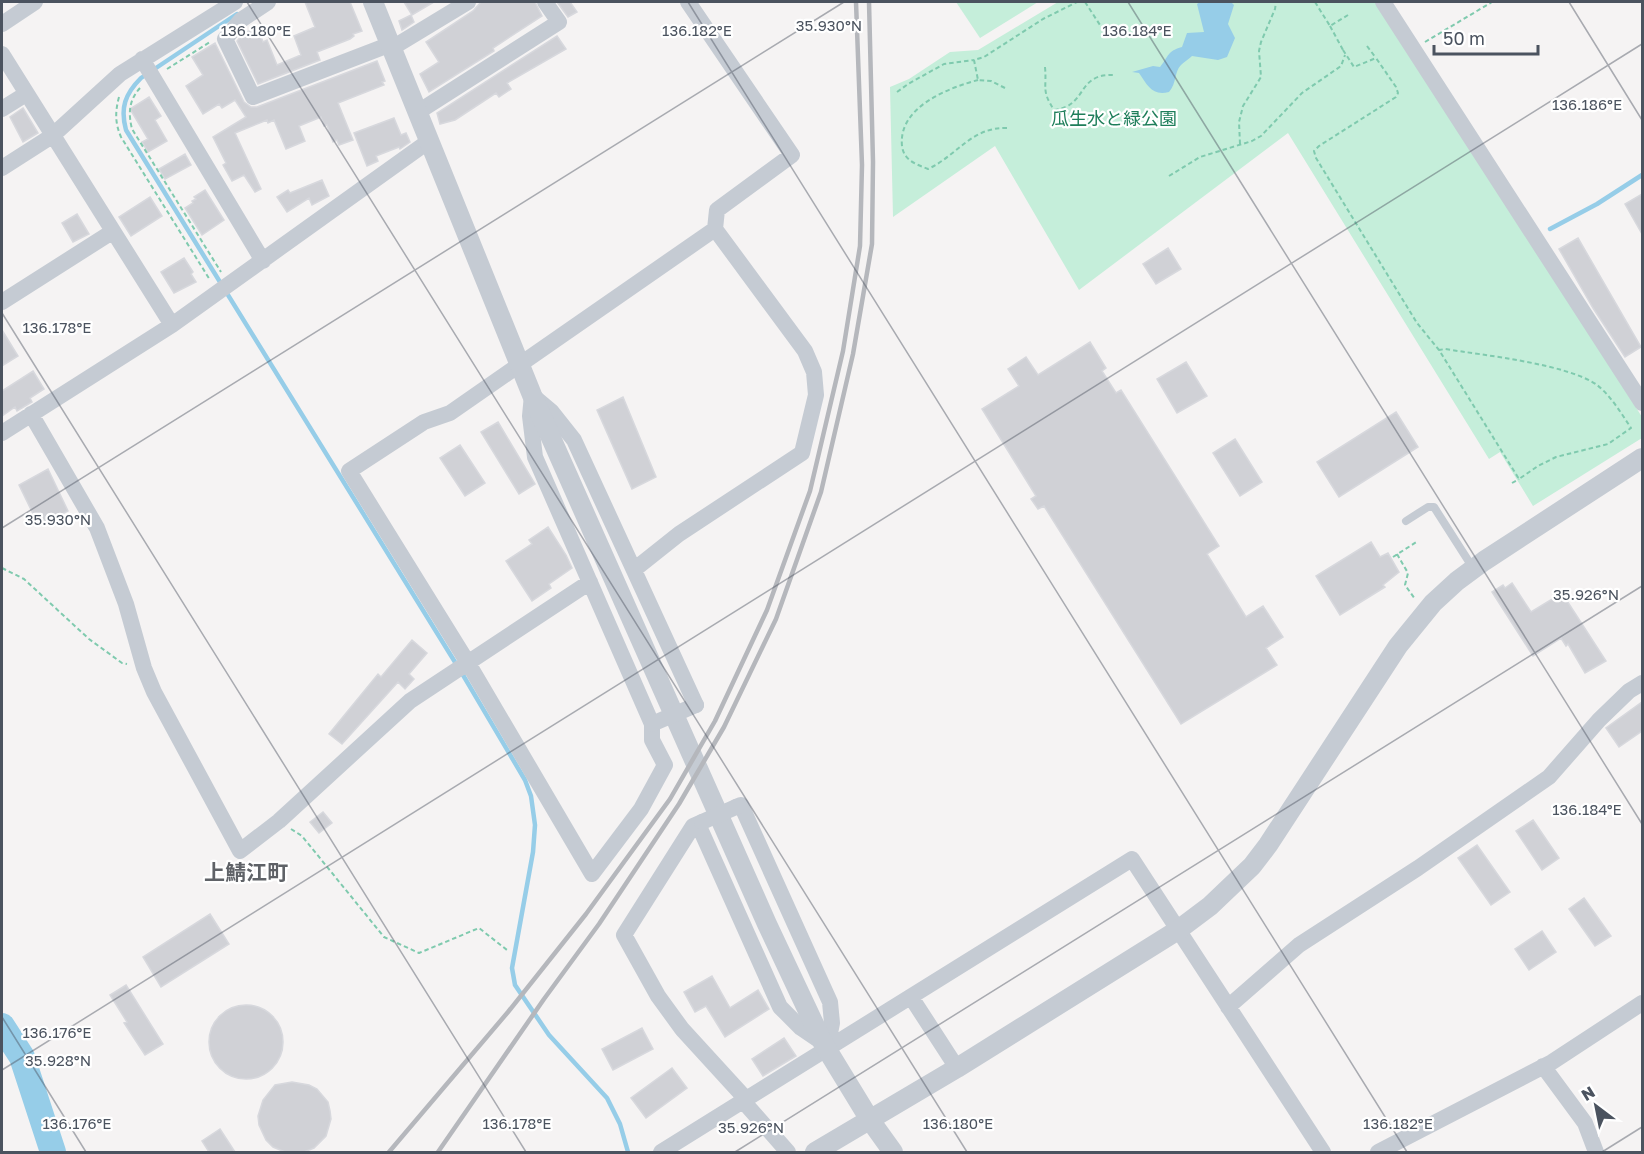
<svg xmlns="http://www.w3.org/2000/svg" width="1644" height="1154" font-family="'Golos Text','Noto Sans JP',sans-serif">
  <rect width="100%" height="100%" fill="#f5f3f3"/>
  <path fill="#c5eeda" d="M956,2H1038L980,38Z
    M1058,2H1379L1642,417V438L1533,506L1500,452L1489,459L1288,133L1079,290L995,146L893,217L890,87L909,79L950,52L978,50Z"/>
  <path fill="#96cde8" d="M1200,2H1231L1234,5L1228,24L1235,38L1227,57L1218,60L1192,56C1189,59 1184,62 1181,65C1174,72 1177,83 1169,92C1152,96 1148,86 1139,73L1132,72L1153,66L1160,67C1169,56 1167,51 1182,47L1187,33L1204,32L1197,4Z"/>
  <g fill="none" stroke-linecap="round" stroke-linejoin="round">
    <path stroke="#96cde8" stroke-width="4.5" d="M237,14L141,78C125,94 120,108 126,130L463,675L525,780L531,796L535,825L533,852L512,968L515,985L549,1035L607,1098L620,1124L628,1152
      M1550,229L1597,204L1642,175"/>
    <path stroke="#96cde8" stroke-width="26" d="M2,1026L22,1057L53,1152"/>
  </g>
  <path fill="#d0d1d6" stroke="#d7d8dd" stroke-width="1.5" d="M305,2H350L362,31L353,34L354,36L350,39L317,52L320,60L258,84L237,41L244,33L252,30L253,33L259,31L263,42L267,40L277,65L301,55L294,36L315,27Z
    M404,2H434L412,15Z
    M481,2H535L542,16L493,48L494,51L429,92L420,74L439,62L426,42L473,11Z
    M557,2H570L577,12L568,17Z
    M411,15L414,22L402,30L399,21Z
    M557,36L566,49L507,83L511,89L499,97L496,93L455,120L440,124L437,113Z
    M215,43L244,102L251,107H257L377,61L385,81L382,82L384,85L338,103L353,140L339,145L337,140L333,142L327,125L324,126L321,117L299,126L305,141L286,149L274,120L268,123L267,120L235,133L261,189L255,192L244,175L232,181L223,165L226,163L213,137L246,117L235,100L222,108L219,104L203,114L186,86L203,75L192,57Z
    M149,97L161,116L155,120L167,141L148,152L142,142L148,139L130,109Z
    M23,108L38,133L23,142L10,117Z
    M394,118L401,135L406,133L410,142L400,149L399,147L376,156L378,161L367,166L354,133Z
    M185,154L191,165L165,179L159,169Z
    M322,180L329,196L312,205L309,198L287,212L277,197L288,190L290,193Z
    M205,190L224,220L202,235L185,208L193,203L192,201L196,199L194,197Z
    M1642,194V234L1625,204Z
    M150,197L162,216L131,236L119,217Z
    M77,214L89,234L73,242L62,223Z
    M1578,238L1641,347L1625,357L1593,308L1559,249Z
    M1168,248L1181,269L1156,284L1143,264Z
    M184,258L193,272L191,274L196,282L174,293L161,272Z
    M2,330L18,356L2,366Z
    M1090,342L1106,368L1102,371L1116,393L1121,390L1219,546L1207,554L1246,617L1263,606L1283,637L1266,648L1277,665L1181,724L1044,506L1038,509L1031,499L1036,496L982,409L1019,386L1008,369L1026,357L1038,375Z
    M1186,362L1207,396L1177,413L1157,379Z
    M33,371L44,389L30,398L32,402L17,411L15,407L2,416V391Z
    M623,397L656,477L632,489L597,410Z
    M1396,412L1418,447L1339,497L1317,462Z
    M498,422L535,484L519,494L481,432Z
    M1235,439L1262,482L1240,496L1213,453Z
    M460,445L485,483L465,496L440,458Z
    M48,469L68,511L39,526L19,485Z
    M548,527L566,555L572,568L549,584L551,588L532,601L506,561L532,544L529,540Z
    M1371,542L1380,557L1388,553L1399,572L1383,585L1385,587L1340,615L1316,576Z
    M1512,583L1531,612L1562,593L1606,661L1585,673L1568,644L1566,646L1561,638L1533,656L1492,592L1503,585L1505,588Z
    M412,640L427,653L409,674L414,679L405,689L398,682L342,744L329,734L378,674L381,677Z
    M1642,702V731L1619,747L1606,728Z
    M323,812L332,823L319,833L310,822Z
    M1533,820L1559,858L1542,870L1516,831Z
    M1477,845L1510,892L1491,905L1458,858Z
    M1584,898L1611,936L1595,946L1569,909Z
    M210,914L229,944L161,987L143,957Z
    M1542,931L1556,952L1529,970L1515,949Z
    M712,976L730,1008L758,990L769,1009L725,1037L706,1006L695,1012L684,992Z
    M126,985L163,1044L145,1055L124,1023L127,1022L110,995Z
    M209 1042a37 37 0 1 1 74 0a37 37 0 1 1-74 0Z
    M642,1028L653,1049L613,1070L602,1049Z
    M784,1038L796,1056L763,1076L752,1059Z
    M672,1068L687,1088L646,1118L631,1098Z
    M292,1082L309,1085L317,1089L328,1102L330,1111L331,1119L326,1136L314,1148L304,1152H285L273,1147L266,1140L259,1125L258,1116L263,1100L275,1085Z
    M220,1129L233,1149L235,1152H209L202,1141Z"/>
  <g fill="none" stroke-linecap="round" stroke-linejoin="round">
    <path stroke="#7fcaae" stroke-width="2" stroke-dasharray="4.5 3" stroke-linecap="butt" d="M1085,2L1100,25
      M1315,2L1330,26L1348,15
      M1330,26L1343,50
      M1425,42L1492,2
      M1367,46L1376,58
      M1343,50L1354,67L1376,58L1396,87L1398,93L1396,97L1319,146L1314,151L1316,158L1417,323L1439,350L1519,479L1538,466L1556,457L1608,444L1631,428C1621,413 1611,396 1597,385C1568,364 1482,355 1445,349L1439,350
      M1045,67C1047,88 1041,90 1054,110C1089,106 1075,73 1115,75
      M167,69L210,42
      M978,80C948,88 898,107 902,146C904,161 916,164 928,169C958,155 971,127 1007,128
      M140,88C129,100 128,113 132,129L221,272
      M1005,88L991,81L978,80L974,60L984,57L1043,19L1077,2
      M897,92L908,84L944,64L974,60
      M119,97C115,112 115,123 121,137L210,280
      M1240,144L1239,122L1243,106L1261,77L1259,51L1261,42L1275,9L1276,2
      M1169,176L1200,157L1252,141L1261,136L1302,93L1341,66L1345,55
      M1512,483L1519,479
      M1397,554L1408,573L1405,585L1415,599
      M1393,557L1418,541
      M2,568L24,579L89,639L122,663L127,664
      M291,829L302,836L384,937L419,953L479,928L507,950"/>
    <path stroke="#c5cbd3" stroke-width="8" d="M1406,521L1428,507H1434L1473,568"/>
    <path stroke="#c5cbd3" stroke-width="16" d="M268,2L241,20L225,39L253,97L391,44
      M1383,2L1642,403
      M2,24L35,2
      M392,48L468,2
      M2,54L172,325
      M142,59L263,261
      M2,109L26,94
      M418,112L559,22L545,2
      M2,168L52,136L120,74L235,2
      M2,302L112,232
      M532,395L530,416L535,457L652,724V740L665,765L641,809L592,874L468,663L349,471L424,422L450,413L715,229L717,210L792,155L688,2
      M532,395L551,411L574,440L696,705
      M31,414L97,528L126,604L144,668L154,692L240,851L279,821L410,701L590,582
      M2,433L172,325L429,141
      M635,569L679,534L802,453L816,395L814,372L805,351L715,229
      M736,807L741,805L830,1002L832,1023L827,1049
      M702,822L693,826L624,935L658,996L682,1029L746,1099
      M698,824L780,1007L801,1028L823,1043
      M911,997L957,1068
      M1228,1007L1299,945L1418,868L1549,777L1599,720L1629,691L1642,683
      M1543,1066L1585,1123L1596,1152
      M743,1101L788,1152
      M661,1152L1132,859L1323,1152
      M1378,1152L1552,1062L1642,1003"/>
    <path stroke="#c5cbd3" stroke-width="20" d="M373,2L532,395L767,924L823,1043L870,1120L893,1152
      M815,1152L957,1068L1178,930L1210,906L1252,866L1268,845L1398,646L1433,603L1457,581L1484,561L1642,458"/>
    <path stroke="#b5b7bc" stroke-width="4.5" d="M389,1152L508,1012L586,914L670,799L715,721L767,610L810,491L843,351L860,246L862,165L856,2
      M438,1152L544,999L599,924L679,804L724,727L776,619L821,492L853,354L872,244L873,162L869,2"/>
    <path stroke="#c5cbd3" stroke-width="16" d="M652,724L696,705
      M702,822L736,807"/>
  </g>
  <path fill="none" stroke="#4b535f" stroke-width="1.5" stroke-opacity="0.45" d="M247,2L967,1152M688,2L1407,1152M1128,2L1642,824M1569,2L1642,120M2,313L526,1152M2,528L844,2M2,1017L86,1152M2,1070L1642,44M735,1152L1642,586M1602,1152L1642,1127"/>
  <g text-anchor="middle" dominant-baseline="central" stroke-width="4.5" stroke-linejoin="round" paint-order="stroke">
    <g font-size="18" fill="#1e7e5a" stroke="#fff">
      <text x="1114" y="118">瓜生水と緑公園</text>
    </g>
    <g font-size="21" font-weight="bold" fill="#5f6267" stroke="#fff">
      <text x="246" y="872">上鯖江町</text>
    </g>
  </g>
  <g font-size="15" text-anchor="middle" fill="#4b535f" stroke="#fff" stroke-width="4.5" stroke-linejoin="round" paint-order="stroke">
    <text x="829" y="31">35.930°N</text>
    <text x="256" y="36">136.180°E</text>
    <text x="697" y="36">136.182°E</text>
    <text x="1137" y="36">136.184°E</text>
    <text x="1587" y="110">136.186°E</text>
    <text x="57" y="333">136.178°E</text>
    <text x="58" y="525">35.930°N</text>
    <text x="1586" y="600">35.926°N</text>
    <text x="1587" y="815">136.184°E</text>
    <text x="57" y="1038">136.176°E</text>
    <text x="58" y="1066">35.928°N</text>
    <text x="77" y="1129">136.176°E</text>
    <text x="517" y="1129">136.178°E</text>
    <text x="958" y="1129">136.180°E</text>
    <text x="1398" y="1129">136.182°E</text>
    <text x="751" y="1133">35.926°N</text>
  </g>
  <rect width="1644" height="1154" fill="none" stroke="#4b535f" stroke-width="6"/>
  <g transform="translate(1596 1106) rotate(328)" stroke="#ffffff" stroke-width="4.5" paint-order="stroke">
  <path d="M0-4.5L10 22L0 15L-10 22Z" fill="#4b535f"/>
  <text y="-9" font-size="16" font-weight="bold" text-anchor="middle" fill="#4b535f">N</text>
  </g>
  <path d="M1434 45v9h104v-9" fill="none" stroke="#4b535f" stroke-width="3"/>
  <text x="1443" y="45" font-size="18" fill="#4b535f" stroke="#ffffff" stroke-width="4.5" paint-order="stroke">50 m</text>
</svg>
